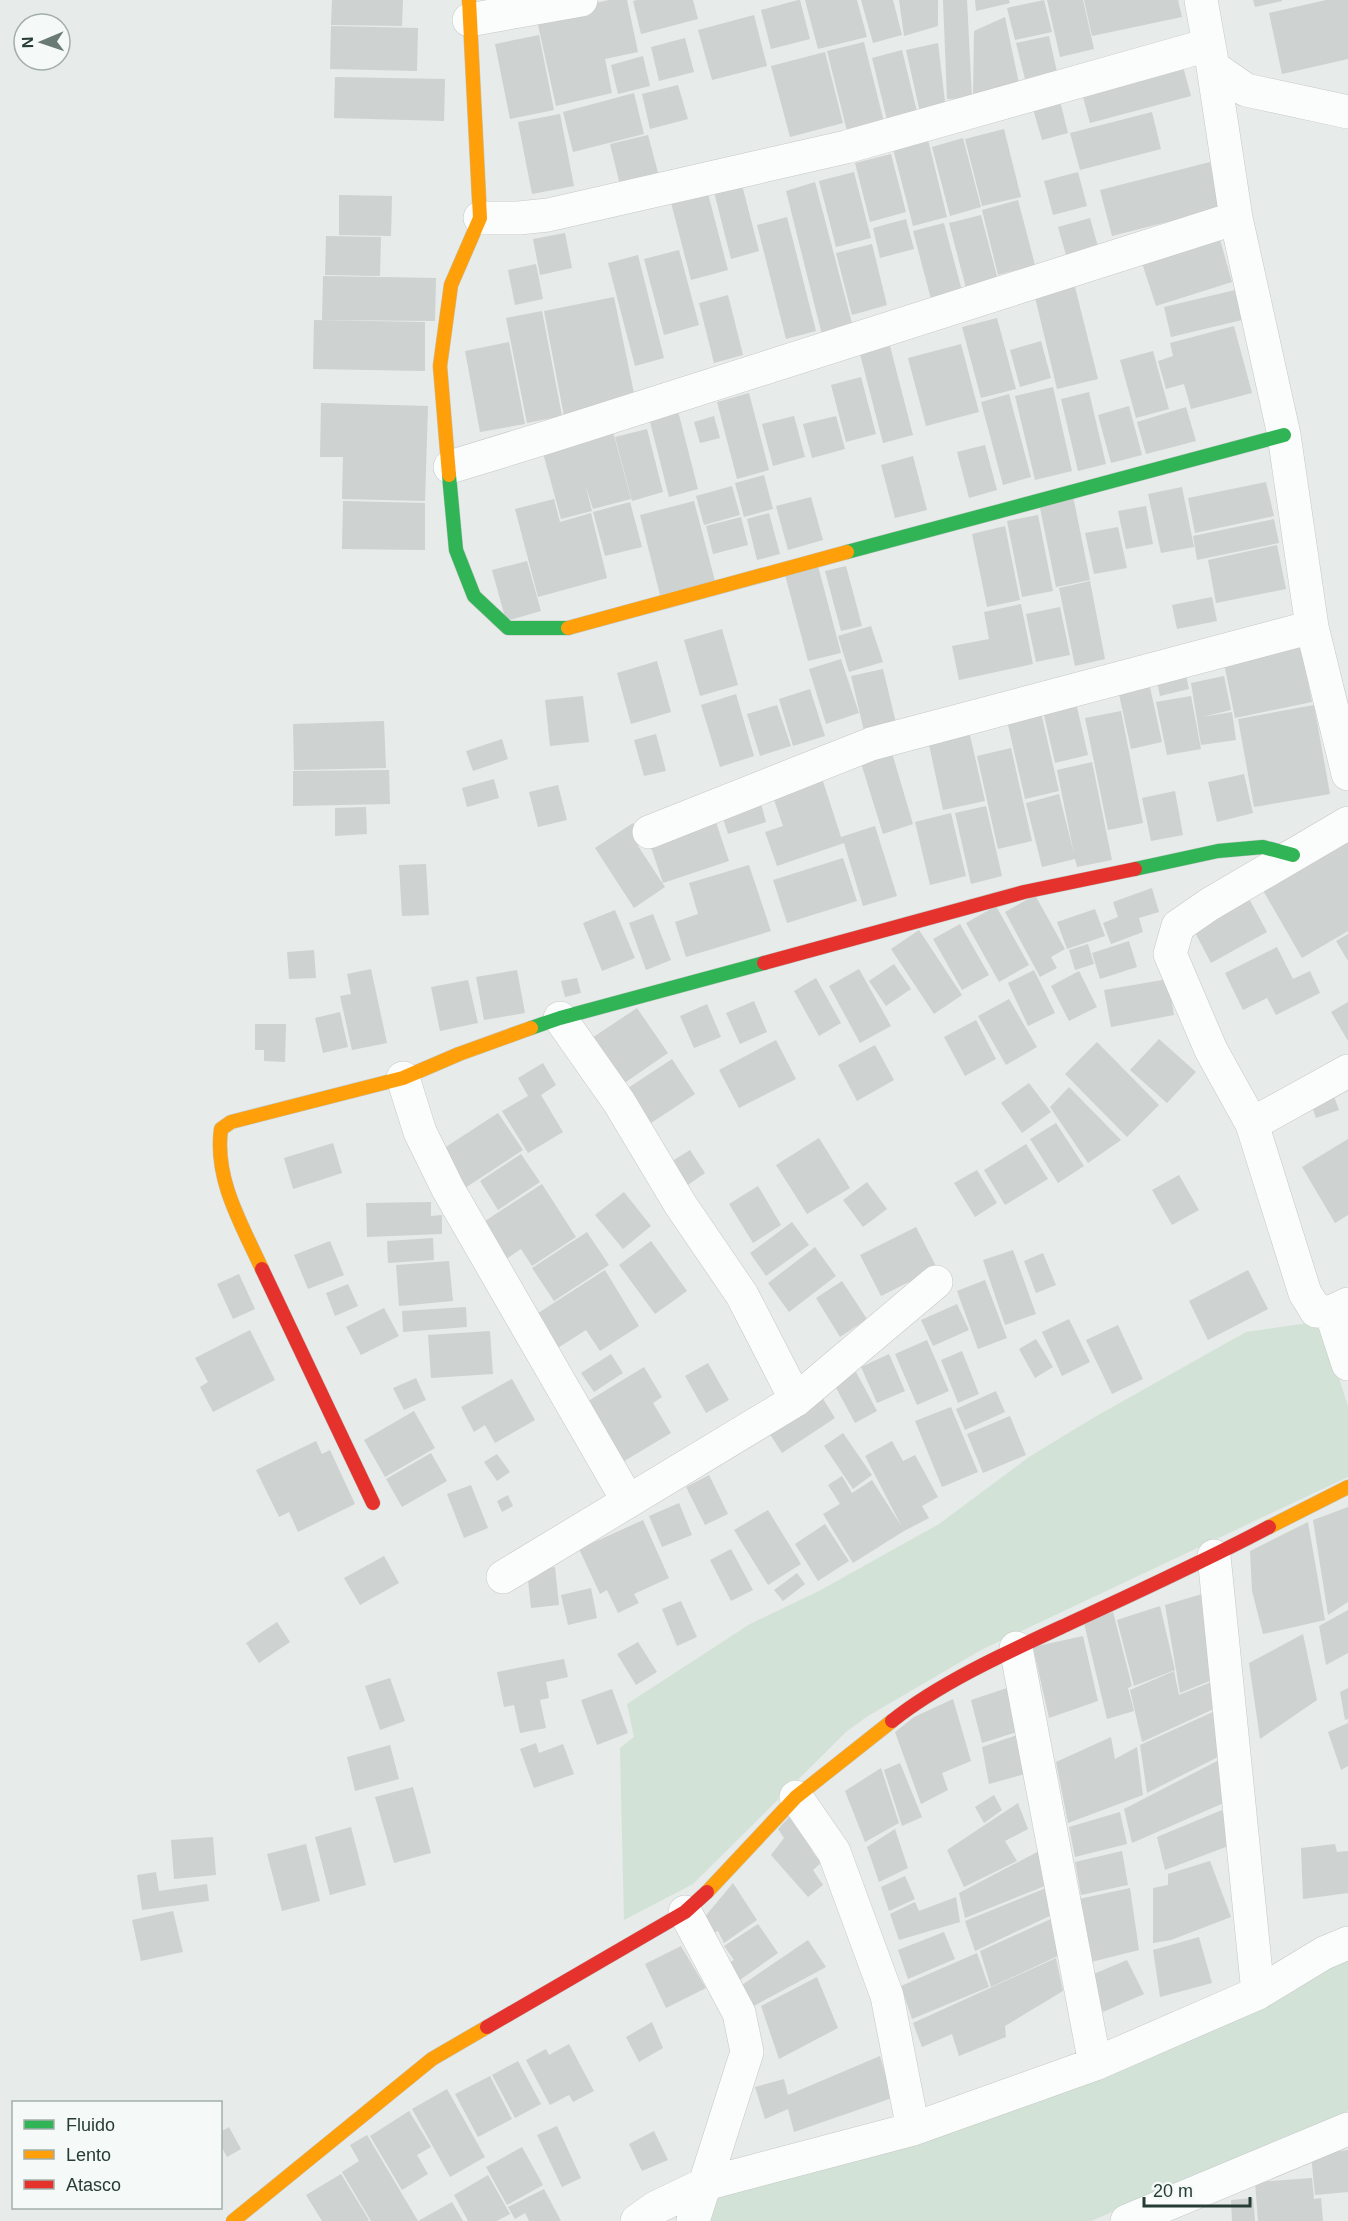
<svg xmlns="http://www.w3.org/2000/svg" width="1348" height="2221" font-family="Helvetica,sans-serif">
  <rect width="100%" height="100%" fill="#e7ebe9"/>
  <path fill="#d2e2d6" d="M1308,1323L1324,1332L1348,1406V1477L981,1650L868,1716L847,1731L693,1884L624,1920L620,1748L634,1737L627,1704L750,1624L819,1591L939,1524L1029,1457L1093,1418L1246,1332Z
    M1348,1951V2111L1091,2221H707L713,2201L724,2191Z"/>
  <path fill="#ced2d0" d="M332,0H403L402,26L331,25Z
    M609,0H627L638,52L605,59L612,93L556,106L536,16Z
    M637,0H693L698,19L641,34L633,1Z
    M798,0H800L810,39L771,49L761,10Z
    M805,0H857L867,37L818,49Z
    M861,0H893L902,35L873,43Z
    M899,0H938V26L904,36Z
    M943,0H967L972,98L947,99Z
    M975,0H1009L1010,3L976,11Z
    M1044,0L1052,32L1015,40L1007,8Z
    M1047,0H1083L1094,49L1060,57Z
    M1084,0H1178L1182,17L1092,36Z
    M1253,0H1282V1L1255,7Z
    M1326,0H1348V59L1282,74L1269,13Z
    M754,15L767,66L712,80L698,30Z
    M1005,17L1020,88L973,98L974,31Z
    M331,26L418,28L417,71L330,69Z
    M539,35L554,110L510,119L495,44Z
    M1049,36L1057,72L1025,79L1016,43Z
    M685,38L694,72L659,81L651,47Z
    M864,42L885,126L848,135L827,51Z
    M938,43L946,110L921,117L906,50Z
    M902,50L919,120L889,128L872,58Z
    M825,52L843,123L790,137L771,66Z
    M643,56L650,86L618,94L611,65Z
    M1181,59L1191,96L1090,123L1080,86Z
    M335,77L445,79L444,121L334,118Z
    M678,85L688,119L650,129L642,94Z
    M634,93L644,134L573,152L563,112Z
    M1060,101L1068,133L1042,140L1033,109Z
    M1152,112L1161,149L1080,170L1070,133Z
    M560,114L574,186L532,194L518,122Z
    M1004,129L1021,197L982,206L965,139Z
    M648,135L660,180L621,189L610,144Z
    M963,138L981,207L950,216L932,147Z
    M928,140L947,217L913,226L893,149Z
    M891,154L906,212L870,222L855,163Z
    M1210,162L1222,208L1112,236L1100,190Z
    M854,172L871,238L836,247L819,181Z
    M1078,172L1087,206L1053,215L1044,181Z
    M740,177L759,251L731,259L712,184Z
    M815,182L853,327L822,335L786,191Z
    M706,186L728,270L691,280L669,195Z
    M339,195L392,196L391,236L339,235Z
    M1018,200L1035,265L998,275L982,210Z
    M981,215L998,280L966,288L949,223Z
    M787,217L816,331L786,339L757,225Z
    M1090,218L1100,254L1068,262L1058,227Z
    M906,219L914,249L880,258L873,228Z
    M944,223L962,291L931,299L913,231Z
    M565,233L572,268L540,275L533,239Z
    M326,236L381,237L380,276L325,275Z
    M1219,236L1232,282L1156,306L1141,260Z
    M872,244L887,305L852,315L836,253Z
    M679,250L699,325L664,335L644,259Z
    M638,255L664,358L635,366L608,263Z
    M536,264L543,299L515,305L508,270Z
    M323,276L436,278L435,321L322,320Z
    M1074,283L1098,379L1057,389L1034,293Z
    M1235,290L1242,320L1171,337L1164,307Z
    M728,295L743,355L714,363L699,303Z
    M614,297L635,398L564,416L544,311Z
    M542,311L562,416L527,423L506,318Z
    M997,318L1016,389L981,398L962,327Z
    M314,320L425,322V371L313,369Z
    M1234,326L1252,393L1191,409L1184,384L1166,389L1158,361L1173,356L1170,343Z
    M1041,341L1051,378L1020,387L1010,350Z
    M509,342L525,424L480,432L465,351Z
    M961,344L979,412L926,426L908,358Z
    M890,346L913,435L883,443L860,354Z
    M1153,351L1169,409L1136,418L1120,360Z
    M861,377L876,434L846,442L831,385Z
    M1053,387L1072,471L1035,480L1015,396Z
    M1089,392L1106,464L1078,471L1061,399Z
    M749,393L769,470L737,479L717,402Z
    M1009,394L1031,477L1003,485L981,402Z
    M321,403L428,406L425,501L342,499L343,457H320Z
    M1129,406L1142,455L1111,463L1098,415Z
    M677,407L698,489L669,497L648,414Z
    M1186,407L1196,441L1146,454L1137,422Z
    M714,416L720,438L700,443L694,422Z
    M794,416L805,457L773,466L762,424Z
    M836,416L845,449L812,458L803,424Z
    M612,428L631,499L593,509L585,484L592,511L561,519L543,453Z
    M647,429L663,492L632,501L615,437Z
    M985,445L997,490L969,498L957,452Z
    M913,456L927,510L895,518L881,465Z
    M764,475L773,509L744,517L735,483Z
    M1266,482L1274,516L1195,533L1188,498Z
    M732,486L740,515L704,525L696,496Z
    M1182,487L1194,547L1161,553L1148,494Z
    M1073,496L1090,580L1056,587L1039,503Z
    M811,497L823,540L788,550L776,506Z
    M554,499L560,522L591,513L607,578L538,597L515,509Z
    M343,501L425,503V550L342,549Z
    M694,501L715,581L660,595L640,515Z
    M630,502L642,547L605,556L593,512Z
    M1146,506L1153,544L1126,549L1118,511Z
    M769,513L780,554L757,560L747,519Z
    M1038,515L1053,591L1022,597L1007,521Z
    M741,517L748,545L713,554L706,526Z
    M1274,519L1279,543L1197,560L1193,536Z
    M1005,526L1020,600L987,607L972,534Z
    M1118,527L1127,568L1094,574L1085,533Z
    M1277,545L1286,589L1216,603L1208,560Z
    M527,561L541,611L506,621L492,570Z
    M818,566L841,653L808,661L785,575Z
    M846,566L862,626L841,631L825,571Z
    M1090,581L1105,659L1075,666L1059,588Z
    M1212,597L1217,621L1177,629L1172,605Z
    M1021,604L1033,664L959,680L952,646L989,639L984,612Z
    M1060,607L1070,655L1036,662L1026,614Z
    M871,626L883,662L849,672L838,636Z
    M722,629L738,685L700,696L684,640Z
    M1299,637L1312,702L1235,718L1222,653Z
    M841,659L859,713L826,724L809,669Z
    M657,661L671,712L631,724L617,673Z
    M1184,667L1189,689L1160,696L1155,673Z
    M883,669L896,723L864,731L851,676Z
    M1224,676L1231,710L1202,717L1232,712L1236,740L1201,745L1191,683Z
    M1148,678L1162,742L1131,749L1117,685Z
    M810,689L825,736L793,746L779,699Z
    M736,694L754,756L720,767L701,705Z
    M1074,694L1088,755L1055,763L1041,702Z
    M583,696L589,742L550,746L545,700Z
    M1191,696L1201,749L1167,755L1156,702Z
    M1039,704L1059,791L1025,799L1005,712Z
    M777,705L791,746L760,756L747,714Z
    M1314,705L1330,794L1254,807L1238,719Z
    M1121,711L1143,823L1108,830L1085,718Z
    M384,721L386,768L294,770L293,724Z
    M969,731L985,801L943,810L928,740Z
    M656,734L666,771L644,776L634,740Z
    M502,739L508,759L473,771L466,751Z
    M1011,748L1032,841L998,849L977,756Z
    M892,753L913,824L883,834L861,763Z
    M1092,762L1112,860L1077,867L1075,859L1042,867L1026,803L1059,794L1074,854L1057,770Z
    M389,770L390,804L293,806V771Z
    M1244,774L1253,813L1217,822L1208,782Z
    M821,775L841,837L875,826L897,896L863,906L844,843L777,866L765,832L783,826L771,791Z
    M494,779L499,798L467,807L462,788Z
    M558,785L567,820L538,827L529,792Z
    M1175,791L1183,835L1151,841L1142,798Z
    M760,800L766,822L728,834L721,812Z
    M986,806L1002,876L971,884L955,813Z
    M366,807L367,834L335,836V808Z
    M951,813L966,876L930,885L915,822Z
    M715,819L729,861L663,883L649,841Z
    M633,823L645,841L638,846L665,887L634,908L595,848Z
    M1348,837V931L1302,958L1261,887Z
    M843,858L857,901L787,923L773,880Z
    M426,864L429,915L402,916L399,865Z
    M749,865L771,931L686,957L675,922L698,914L689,883Z
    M1152,888L1159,912L1139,918L1143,932L1111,944L1103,923L1118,917L1113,902Z
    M1035,895L1065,949L1051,957L1057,968L1040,977L1005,912Z
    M1247,895L1267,932L1211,963L1191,925Z
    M996,906L1029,965L999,982L966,923Z
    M1095,909L1105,936L1067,949L1057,922Z
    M615,910L635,958L602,971L583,923Z
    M653,914L671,960L646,970L629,923Z
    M960,924L989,975L962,990L933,939Z
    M919,930L962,995L934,1014L891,949Z
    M1348,934V961L1336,941Z
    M1129,941L1137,967L1100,979L1092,953Z
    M1088,944L1094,964L1075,970L1069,950Z
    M1277,947L1293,979L1310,971L1320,993L1276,1015L1267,998L1243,1010L1225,973Z
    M314,950L316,978L289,979L287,952Z
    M894,964L911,989L886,1006L869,981Z
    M371,969L387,1043L352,1050L340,996L351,994L347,974Z
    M859,969L891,1026L860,1043L829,986Z
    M517,970L525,1013L484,1020L476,977Z
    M1034,970L1055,1013L1028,1026L1008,983Z
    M1079,971L1097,1007L1069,1021L1051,986Z
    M577,978L581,993L565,997L561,981Z
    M816,978L841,1023L819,1036L794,991Z
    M1168,979L1174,1015L1111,1027L1104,990Z
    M468,980L478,1023L440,1031L431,987Z
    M1009,999L1037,1047L1006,1065L978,1016Z
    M754,1001L767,1032L740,1044L726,1013Z
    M1348,1002V1041L1331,1012Z
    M707,1004L721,1037L694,1048L680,1016Z
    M637,1008L668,1053L623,1084L592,1038Z
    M340,1012L348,1047L323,1053L315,1018Z
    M976,1020L996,1059L965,1076L944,1037Z
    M255,1024H286L285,1062L264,1061V1050H255Z
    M1159,1039L1196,1072L1167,1103L1130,1070Z
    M776,1040L796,1079L739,1108L719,1070Z
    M1097,1042L1159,1105L1127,1137L1065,1074Z
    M875,1045L894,1080L857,1101L838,1065Z
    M672,1059L695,1094L645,1127L622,1092Z
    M543,1063L556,1085L541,1095L563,1132L528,1153L502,1111L528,1096L518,1078Z
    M1029,1083L1051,1112L1022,1133L1001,1103Z
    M1069,1087L1121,1140L1088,1163L1050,1107Z
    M1331,1088L1339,1110L1316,1118L1308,1095Z
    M498,1113L523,1150L459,1192L435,1154Z
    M1056,1123L1084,1166L1058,1183L1030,1139Z
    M819,1138L850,1188L807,1214L776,1165Z
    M1348,1139V1215L1335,1223L1302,1167Z
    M333,1143L342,1173L293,1189L284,1158Z
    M1026,1144L1048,1179L1005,1205L984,1170Z
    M690,1150L705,1173L682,1189L666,1165Z
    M521,1154L540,1182L498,1210L480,1181Z
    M977,1170L997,1203L975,1217L954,1183Z
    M1179,1175L1199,1210L1172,1225L1152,1190Z
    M867,1182L887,1209L863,1227L843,1200Z
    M542,1184L576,1237L532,1266L521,1249L497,1265L474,1228Z
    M758,1186L781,1225L753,1243L729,1204Z
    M624,1192L651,1226L623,1249L595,1215Z
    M431,1202V1216L442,1215V1234L367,1237L366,1203Z
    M792,1222L809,1245L766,1276L750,1253Z
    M916,1227L937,1268L881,1296L860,1255Z
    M587,1232L609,1265L554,1301L532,1268Z
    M433,1238L434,1260L388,1263L387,1241Z
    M330,1241L344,1275L308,1289L294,1255Z
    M651,1241L687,1291L655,1314L619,1265Z
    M815,1247L836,1276L789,1312L768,1283Z
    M1013,1250L1036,1314L1005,1325L983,1260Z
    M1043,1253L1056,1285L1036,1293L1024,1261Z
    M449,1261L453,1301L399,1306L396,1265Z
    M605,1270L639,1326L600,1351L586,1330L553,1351L532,1317Z
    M1248,1270L1268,1309L1208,1340L1189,1301Z
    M239,1274L255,1309L233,1319L217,1284Z
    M985,1280L1007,1338L978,1349L957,1291Z
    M842,1281L867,1319L840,1337L816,1298Z
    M348,1284L358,1306L335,1316L326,1293Z
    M957,1304L969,1330L933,1346L921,1320Z
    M466,1307L467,1327L403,1332L402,1311Z
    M384,1308L399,1336L361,1355L346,1327Z
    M1069,1319L1090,1362L1062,1376L1042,1332Z
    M1118,1325L1143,1379L1112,1394L1086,1340Z
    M250,1330L275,1380L213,1412L200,1387L208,1382L195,1358Z
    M490,1331L493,1374L431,1378L428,1335Z
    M1036,1339L1053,1367L1035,1378L1019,1349Z
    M927,1340L949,1391L917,1405L895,1354Z
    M962,1351L979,1394L958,1403L941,1360Z
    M611,1354L623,1373L594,1392L581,1373Z
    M889,1354L905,1391L877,1403L861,1367Z
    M708,1363L729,1400L706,1413L685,1376Z
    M644,1367L662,1397L653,1403L671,1433L621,1463L585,1403Z
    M856,1372L877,1411L855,1423L834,1384Z
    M416,1378L426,1400L404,1410L393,1388Z
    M512,1379L535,1420L495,1443L485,1425L474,1432L461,1407Z
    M996,1391L1005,1412L965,1430L956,1409Z
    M820,1394L835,1418L782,1453L766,1428Z
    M951,1407L978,1472L942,1487L915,1421Z
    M414,1411L435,1448L385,1477L364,1440Z
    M1010,1416L1026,1455L983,1473L967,1434Z
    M843,1433L872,1475L853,1489L824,1446Z
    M316,1441L322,1454L330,1450L355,1504L298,1532L289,1512L279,1517L256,1470Z
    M892,1441L903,1461L915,1455L938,1497L922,1506L929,1518L904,1531L853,1563L823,1514L840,1504L828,1485L842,1476L852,1493L872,1480L902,1527L865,1456Z
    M431,1453L447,1481L402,1507L386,1479Z
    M497,1454L510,1472L497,1481L484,1462Z
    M709,1475L728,1514L705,1525L686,1487Z
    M471,1485L488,1528L464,1538L447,1494Z
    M508,1495L513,1506L502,1512L497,1501Z
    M679,1503L692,1535L662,1547L649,1516Z
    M1348,1507V1602L1328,1615L1313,1520Z
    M768,1510L801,1564L768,1585L734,1530Z
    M643,1520L669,1578L634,1594L639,1603L618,1613L607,1590L600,1594L579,1549Z
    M1308,1522L1325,1620L1263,1634L1252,1591L1250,1551Z
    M825,1524L849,1561L818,1581L795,1544Z
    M731,1549L753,1590L731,1601L710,1560Z
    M384,1556L399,1583L360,1605L344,1578Z
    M555,1567L559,1605L531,1608L527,1571Z
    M797,1573L805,1584L783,1601L774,1590Z
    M591,1588L597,1618L568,1625L561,1595Z
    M1202,1594L1212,1680L1180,1693L1165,1605Z
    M681,1601L697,1637L677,1646L662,1609Z
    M1160,1606L1175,1670L1134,1686L1117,1620Z
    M1348,1610V1653L1326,1665L1319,1626Z
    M1113,1612L1132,1686L1128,1688L1134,1711L1107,1719L1084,1623Z
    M277,1622L290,1642L259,1663L246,1643Z
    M1303,1634L1317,1700L1260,1739L1249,1663Z
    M1083,1636L1098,1701L1049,1718L1033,1647Z
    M638,1642L657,1672L636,1685L617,1654Z
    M564,1659L568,1677L546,1682L549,1698L540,1700L546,1728L520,1733L514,1705L504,1707L497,1672Z
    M1174,1671L1179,1695L1214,1681L1216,1708L1142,1742L1130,1690Z
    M390,1678L405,1721L380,1730L365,1686Z
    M1007,1688L1017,1732L982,1743L971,1700Z
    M1348,1688V1719L1345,1720L1340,1692Z
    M612,1689L628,1733L597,1745L581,1700Z
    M953,1699L971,1761L942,1773L948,1790L921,1804L895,1732L914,1717Z
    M1215,1711L1220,1756L1147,1793L1140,1745Z
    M1348,1723V1766L1341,1770L1328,1732Z
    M1023,1733L1032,1772L989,1784L982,1747Z
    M1111,1737L1115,1759L1137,1747L1143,1795L1068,1823L1056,1762Z
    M536,1743L539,1753L563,1744L574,1774L534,1788L520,1749Z
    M390,1745L399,1779L355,1791L347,1757Z
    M1219,1760L1226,1802L1132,1843L1124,1809Z
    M900,1763L922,1817L902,1826L884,1770Z
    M881,1768L899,1823L865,1842L845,1791Z
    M413,1787L431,1853L394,1863L375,1797Z
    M994,1795L1002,1810L984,1823L975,1807Z
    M1018,1803L1028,1829L1005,1841L1017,1861L964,1887L947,1850Z
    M1222,1810L1231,1845L1165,1870L1157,1837Z
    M1120,1812L1127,1844L1075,1857L1069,1827Z
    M791,1815L821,1842L812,1851L821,1863L813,1870L823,1885L808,1897L771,1855L784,1838L778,1829Z
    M351,1827L366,1885L330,1895L315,1837Z
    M895,1829L908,1868L879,1882L867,1847Z
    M213,1837L216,1875L174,1879L171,1840Z
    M306,1844L320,1901L282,1911L267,1854Z
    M1335,1844L1337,1852L1348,1851V1893L1303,1899L1301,1848Z
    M1043,1849L1050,1884L965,1918L959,1893Z
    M1122,1851L1128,1885L1081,1895L1075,1862Z
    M1210,1861L1231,1917L1171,1940L1153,1943V1888L1168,1885V1874Z
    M156,1872L159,1891L207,1884L209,1901L142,1910L137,1875Z
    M905,1876L915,1899L889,1911L881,1887Z
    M733,1883L757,1920L724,1943L718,1931L711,1934L703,1919Z
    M1046,1888L1054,1914L975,1951L965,1921Z
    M1130,1888L1139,1950L1091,1962L1079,1899Z
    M956,1897L960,1922L899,1940L890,1914L915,1902L919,1911Z
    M173,1911L183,1952L141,1961L132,1920Z
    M1053,1918L1060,1955L991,1987L980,1951Z
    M758,1924L778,1953L737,1982L728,1963L734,1960L724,1946Z
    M944,1932L955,1959L908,1979L898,1950Z
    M1199,1937L1212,1983L1160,1997L1153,1950Z
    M808,1940L826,1967L752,2007L739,1987Z
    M681,1946L706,1988L666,2008L645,1964Z
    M977,1953L989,1987L912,2019L901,1986Z
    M1056,1958L1063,1991L1005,2026L1006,2037L959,2056L952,2034L922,2047L913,2023Z
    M1127,1960L1144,1994L1103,2012L1089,1976Z
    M817,1977L838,2028L779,2059L761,2006Z
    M652,2022L663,2048L639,2062L626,2037Z
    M569,2044L594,2091L573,2102L569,2095L550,2105L526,2060L546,2049L549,2055Z
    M880,2056L892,2098L794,2132L788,2109L765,2119L755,2087L784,2079L788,2095Z
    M518,2061L541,2104L515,2118L492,2075Z
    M490,2076L512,2119L478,2137L455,2094Z
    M447,2089L485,2157L450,2177L412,2109Z
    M409,2111L431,2147L417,2155L428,2174L402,2190L370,2136Z
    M557,2126L581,2178L562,2187L537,2135Z
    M229,2127L241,2149L227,2157L220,2144V2132Z
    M654,2131L668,2160L642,2171L629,2144Z
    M367,2135L418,2221L452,2202L463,2221H371L342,2172L359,2161L350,2145Z
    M522,2147L543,2185L507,2205L486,2167Z
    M1348,2150V2192L1315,2195L1311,2154Z
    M341,2174L369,2220L367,2221H322L306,2195Z
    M488,2175L510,2214L497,2221H468L454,2195Z
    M1312,2178L1314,2199L1321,2198L1323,2221H1258L1255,2182Z
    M544,2189L561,2221H529L525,2213L515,2219L508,2207Z
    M1253,2198L1255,2221H1232L1231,2200Z"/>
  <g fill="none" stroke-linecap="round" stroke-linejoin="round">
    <defs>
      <path id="street" d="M1201,0L1213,67L1246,90L1348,112
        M469,20L581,0
        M1213,67L1236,218L1284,435L1312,627L1348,774
        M480,218H519L548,215L846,147L1208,45
        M450,467L548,437L1236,218
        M1348,823L1210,904L1178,926L1170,954L1211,1050L1252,1124L1305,1293L1316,1311L1331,1312L1348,1304
        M649,832L871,744L1312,627
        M560,1018L619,1102L680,1204L742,1295L796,1400
        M403,1078L420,1132L448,1189L628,1501
        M1252,1124L1348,1071
        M1331,1312L1348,1364
        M1214,1556L1258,1993L1324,1953L1348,1943
        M503,1577L796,1400L936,1282
        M1016,1648L1095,2064
        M796,1797L834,1852L887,1996L913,2129
        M685,1912L739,2013L747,2052L693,2221
        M637,2221L655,2208L705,2184L913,2129L1095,2064L1258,1993
        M1127,2221L1348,2129"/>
      <path id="fast" d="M449,475L456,550L474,596L508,628H568
        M847,552L1284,435
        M1135,869L1218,851L1263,847L1293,855
        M531,1028L560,1018L764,963"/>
      <path id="slow" d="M449,475L440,366L451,285L480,218L469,0
        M568,628L847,552
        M262,1269C242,1225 214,1179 221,1129L231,1122L403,1078L459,1054L531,1028
        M1269,1527L1348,1487
        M707,1892L796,1797L892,1721
        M233,2221L432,2059L487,2027"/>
      <path id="jam" d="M764,963L1024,892L1135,869
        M262,1269L373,1503
        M892,1721C941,1682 1010,1651 1068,1624C1135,1593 1203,1562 1269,1527
        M487,2027L685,1912L707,1892"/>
    </defs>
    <use href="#street" stroke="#c4c8c6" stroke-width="34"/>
    <use href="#fast" stroke="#c2c8c6" stroke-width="15"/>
    <use href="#slow" stroke="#c2c8c6" stroke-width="15"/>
    <use href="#jam" stroke="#c2c8c6" stroke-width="15"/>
    <use href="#street" stroke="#fbfcfc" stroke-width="33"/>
    <use href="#fast" stroke="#30b455" stroke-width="14"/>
    <use href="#slow" stroke="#ff9f0a" stroke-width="14"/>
    <use href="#jam" stroke="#e5322d" stroke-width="14"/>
  </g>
  <rect x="12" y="2101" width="210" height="108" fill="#f5f9f7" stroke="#a2aeaa" stroke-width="1.5"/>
  <rect x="24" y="2120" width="30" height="9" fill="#30b455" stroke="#a2aeaa" stroke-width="1.5"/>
  <text x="66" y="2131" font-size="18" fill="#263d36">Fluido</text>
  <rect x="24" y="2150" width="30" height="9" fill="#ff9f0a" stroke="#a2aeaa" stroke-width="1.5"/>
  <text x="66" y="2161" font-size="18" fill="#263d36">Lento</text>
  <rect x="24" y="2180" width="30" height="9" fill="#e5322d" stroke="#a2aeaa" stroke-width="1.5"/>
  <text x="66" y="2191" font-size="18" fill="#263d36">Atasco</text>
  <g transform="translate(42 42) rotate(268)"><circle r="28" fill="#f5f9f7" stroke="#a2aeaa" stroke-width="1.5"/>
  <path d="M0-4.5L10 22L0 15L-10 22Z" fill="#6a7a75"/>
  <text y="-9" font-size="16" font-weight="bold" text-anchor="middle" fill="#263d36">N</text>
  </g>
  <path d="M1144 2197v9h106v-9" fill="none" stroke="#263d36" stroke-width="3"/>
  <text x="1153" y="2197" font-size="18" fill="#263d36" stroke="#f5f9f7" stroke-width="4.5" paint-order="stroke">20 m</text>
</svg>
